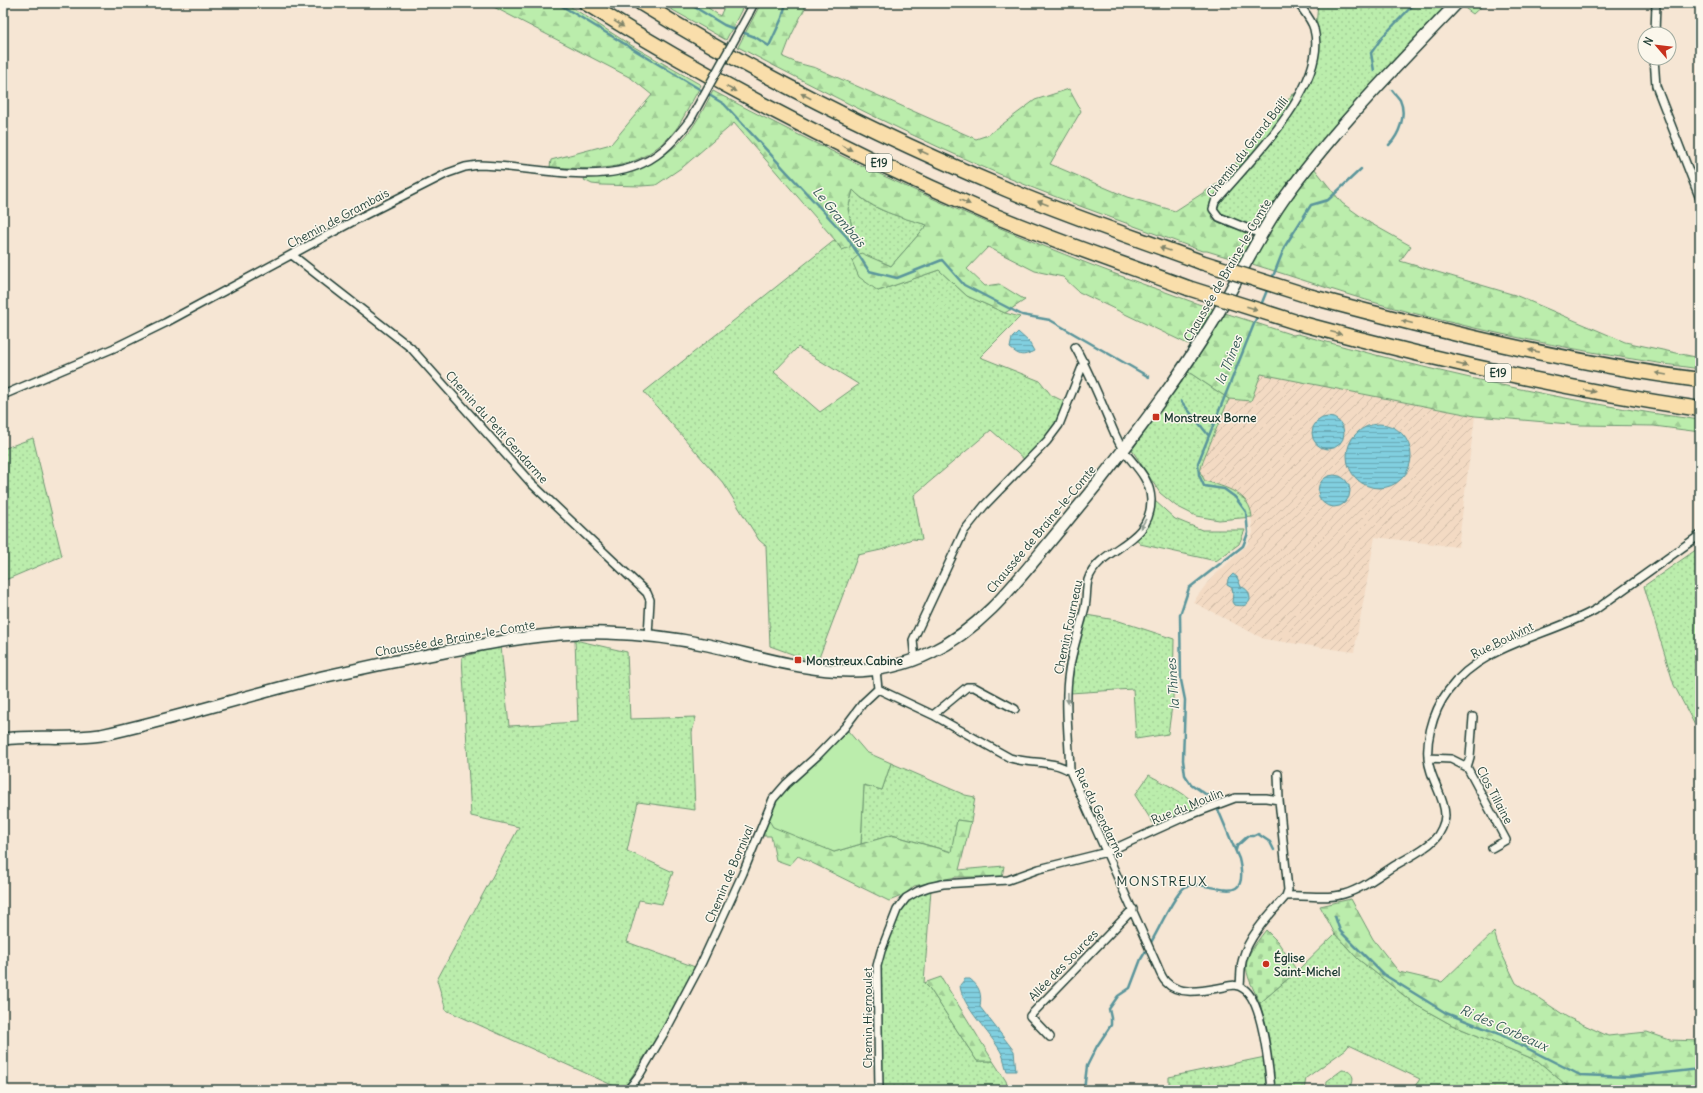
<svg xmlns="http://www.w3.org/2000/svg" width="1703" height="1093" font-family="Delius,sans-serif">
  <defs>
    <pattern id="industrial-furrows" width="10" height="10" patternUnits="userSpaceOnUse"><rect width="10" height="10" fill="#f3dac3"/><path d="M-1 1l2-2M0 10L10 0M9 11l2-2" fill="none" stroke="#d0bca8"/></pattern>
    <pattern id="grass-dots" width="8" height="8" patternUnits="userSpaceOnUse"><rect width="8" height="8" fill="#bbedac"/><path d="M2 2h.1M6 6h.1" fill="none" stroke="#a0cc95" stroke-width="1.8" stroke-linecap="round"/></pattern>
    <pattern id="forest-firs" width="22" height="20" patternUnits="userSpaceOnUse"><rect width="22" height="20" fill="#bbedac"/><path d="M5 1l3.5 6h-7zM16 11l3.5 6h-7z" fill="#a0cc95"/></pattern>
    <pattern id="cemetery-stones" width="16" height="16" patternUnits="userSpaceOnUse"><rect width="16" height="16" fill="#bbedac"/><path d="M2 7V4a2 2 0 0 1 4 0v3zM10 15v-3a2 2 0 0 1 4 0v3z" fill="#a0cc95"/></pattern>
    <pattern id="water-rules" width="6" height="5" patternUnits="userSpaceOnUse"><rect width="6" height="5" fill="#81cfdf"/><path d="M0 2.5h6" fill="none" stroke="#69a9b6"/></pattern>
  </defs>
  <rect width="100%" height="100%" fill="#f6e6d4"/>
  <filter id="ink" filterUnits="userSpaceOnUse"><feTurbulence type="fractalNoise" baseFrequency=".025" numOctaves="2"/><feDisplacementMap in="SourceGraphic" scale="8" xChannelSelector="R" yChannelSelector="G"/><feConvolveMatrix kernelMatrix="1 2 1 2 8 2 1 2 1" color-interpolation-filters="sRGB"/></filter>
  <g filter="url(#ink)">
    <path fill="url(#industrial-furrows)" d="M1261,374L1475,416L1458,547L1375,537L1354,652L1264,639L1193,602L1208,582L1247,545L1253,533L1251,513L1224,486L1205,481L1200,472L1204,458L1229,399L1251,401Z"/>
    <path fill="url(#grass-dots)" stroke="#6d9570" fill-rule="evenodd" d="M1318,3H1451L1261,234L1210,210L1292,109L1313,63Z
      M853,190C873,212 900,216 927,225L891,266L878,260V291L939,270L967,296L1005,313L1020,317L980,357L1040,381L1051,395L1065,402L1056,423L1045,439L1025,460L991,430L914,495L922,540L912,539L881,550L858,555L817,663L770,646L766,546L759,540L724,484L644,392L835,240L842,250L853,232L848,209ZM798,347L858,384V385L820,412L774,372Z
      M1187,371L1229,399L1204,458L1200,472L1205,481C1225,487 1250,493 1252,517L1219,520L1196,516L1176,506L1160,493L1132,450Z
      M33,438L62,556L3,581V449Z
      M1154,500L1175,519L1202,530H1245L1239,544L1216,561L1140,544L1136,539L1149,525Z
      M1700,547V735L1674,685L1644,586Z
      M1086,615L1116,620L1174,639L1173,699L1168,734L1136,739L1133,689L1070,693L1075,662Z
      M575,640L627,652L630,719L696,717L692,732L695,810L638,802L627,851L673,872L662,904L639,900L627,942L695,967L667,1021L623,1090L446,1010L437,980L519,827L471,816L462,657L501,646L509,726L578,722Z
      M891,763L965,795L975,797L971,822L957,820L952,852L892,835L861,844L864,785L882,790Z
      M1149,775C1163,783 1189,794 1197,807L1155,826L1135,795Z
      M931,889L924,983L930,989L977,1061H993L1006,1081L1008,1090H881L879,968L897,915L911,897Z
      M1335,934L1358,959L1416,1005L1452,1025L1538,1061L1572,1090H1412L1420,1079L1349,1045L1346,1049L1306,1078L1304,1090H1274L1270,1049L1260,1003L1297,971Z
      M1265,1057L1268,1090H1169V1077Z
      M1342,1070C1355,1071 1355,1081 1349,1090H1326L1327,1081Z"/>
    <path fill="url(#forest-firs)" stroke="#6d9570" d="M486,3H565L629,44L701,85C694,98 687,111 680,123C675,132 667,139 659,146C626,173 591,169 550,167L551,160L611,144L652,95L631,78Z
      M660,3H701L720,16L726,3H745L726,40Z
      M761,3H805V8L791,36L783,57L797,63L816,68L976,139L988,135L1035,100L1069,89L1081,111L1050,164L1127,197L1175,211L1220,182L1292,95L1298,92L1291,107L1236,176L1210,202V210L1213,219L1224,225L1247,232L1251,240L1240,261L1207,251H1202C1138,227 1074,205 1011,179C918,140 828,94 738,47Z
      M1464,3H1485L1473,14L1462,6Z
      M713,91C854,165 998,232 1148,286C1170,293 1191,302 1213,309L1192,346L1079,292L1063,277L1035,271L988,247L967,269L985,286L999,284L1025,300L1005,313L967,296L939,270L878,291L859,277L852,261L861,253L891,266L927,225C900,217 873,211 853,190L848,209L853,232L850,247L842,250L835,240L734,123L684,166L656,185L641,186L601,185L592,184L584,180L585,178C622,176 654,168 682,140C695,127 704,108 713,91Z
      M1314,168L1342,203L1370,223L1411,246L1400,261L1515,295L1625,342L1700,358V369C1601,356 1502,336 1405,311C1352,297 1301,279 1249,263L1291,196Z
      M1222,312L1293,335L1298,334C1430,371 1564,402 1700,420V432L1654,426L1581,425L1475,416L1261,374L1251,401L1229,399L1187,371Z
      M768,819L834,852L892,835L951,852L957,820L971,822L959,870L1004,866L1002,877H955L914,886L904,895L889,901L798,856L790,865L776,860L771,836H762Z
      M1351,899L1373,939L1399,972L1442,982L1494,932L1499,948L1516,983L1567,1017L1608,1036L1647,1032L1670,1040L1700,1041V1090H1572L1538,1061L1452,1025L1416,1005L1358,959L1335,934L1320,906Z
      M941,977L993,1061H977L930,989L924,983Z"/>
    <path fill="url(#cemetery-stones)" stroke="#6d9570" d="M1266,930L1278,942L1297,971L1260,1003C1242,966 1240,963 1266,930Z"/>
    <path fill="#bbedac" stroke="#6d9570" d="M848,731L866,752L891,763L882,790L864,785L861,844L834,852L773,827L768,819L777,799L789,785Z"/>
    <path fill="url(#water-rules)" stroke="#5a959b" d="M1018,332L1029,342L1034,351C1022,357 1020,356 1010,348L1012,338Z
      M1312 433a16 16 0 1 1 32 0a16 16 0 1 1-32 0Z
      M1347 456a32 32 0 1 1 64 0a32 32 0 1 1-64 0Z
      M1318 491a16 16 0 1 1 32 0a16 16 0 1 1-32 0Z
      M1233,574L1237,577L1241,587C1247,588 1250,593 1250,600C1247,607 1242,606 1234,605L1232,602L1233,593L1232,588L1227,585L1228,579Z
      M965,979H970C980,987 982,994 980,1007L1014,1051L1016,1071H1007C1005,1066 1004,1059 1002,1054C992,1034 961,1006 960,985Z"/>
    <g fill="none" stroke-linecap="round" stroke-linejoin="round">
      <path stroke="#5a959b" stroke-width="2.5" d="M557,3L724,104L847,237L869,271L897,278L942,260L964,285L1022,315L1050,320L1149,377
        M688,3L724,25L755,37L769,46L782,18L786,3
        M1374,71L1371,53L1383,36L1415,3
        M1389,145C1399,135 1407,115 1400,100C1398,97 1394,93 1392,90
        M1272,279L1285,246L1311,205L1328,200L1361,169
        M1261,305L1268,288
        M1181,401L1209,436
        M1236,850L1237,846L1248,836H1254L1258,834L1270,842L1274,850
        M1335,916L1340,931L1383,974L1446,1013L1499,1034L1580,1075L1629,1077L1700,1069
        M1150,944C1157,933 1175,893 1185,887C1206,876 1252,914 1239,859L1214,800L1191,784L1185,775L1183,760L1185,700L1181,680L1180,615L1189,588L1243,546L1248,533L1246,512L1235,497L1224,489L1204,486L1199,475L1198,463L1258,314
        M1084,1090L1087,1066L1097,1046L1111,1025V1018L1109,1009L1118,996L1130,988L1141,959L1147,949"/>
      <defs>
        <path id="minor" d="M748,15L754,3
          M1655,34L1656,3
          M1654,58L1656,86L1700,199
          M1261,234L1219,217L1213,209L1215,202C1248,162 1329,86 1314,29C1312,20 1303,10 1298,3
          M292,255L411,348L531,483L647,593L650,600L648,636
          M3,395L114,348L165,323L363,216L448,173L465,167L478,165C528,165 596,186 643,163C663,154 677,137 690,120
          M915,660L913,640L964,531L984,506L1047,441L1059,425L1084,362
          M876,670L878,689
          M878,689L933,715L1010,758C1030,764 1053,760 1070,771L1156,963C1159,969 1161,977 1166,982C1180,997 1206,990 1224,987C1232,985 1237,984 1244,989C1263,1002 1269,1068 1271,1090
          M933,715L967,687H974L1015,709
          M1428,758L1451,759L1467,767L1506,840L1492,848
          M1467,767L1470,757L1473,717
          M1070,771C1069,740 1064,702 1069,671C1072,650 1080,628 1085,607C1087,598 1086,588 1088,580C1099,546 1151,546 1151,500C1150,478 1136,467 1124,451C1117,441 1113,429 1108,418C1098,394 1088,370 1075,347
          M1286,896C1305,894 1326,900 1344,894C1362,889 1378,876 1394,866C1407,858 1423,851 1434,840C1440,834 1445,823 1445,815C1445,801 1435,785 1431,772C1422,747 1433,711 1448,691C1482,644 1546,637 1595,610L1700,535
          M1240,986C1241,977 1240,967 1243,958C1249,935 1271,913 1286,896L1288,890L1279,800L1278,774
          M1050,1037L1030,1016L1133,909
          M628,1090L640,1074L667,1028L702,962L743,873L773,799L786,784L817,756L845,727L863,703L878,689
          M879,1090L877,966L881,951L897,910L906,898L918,891L929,887L943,884L1008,880L1039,869L1107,852L1182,818L1235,798H1266L1279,800"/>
        <path id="secondary" d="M3,739C36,735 68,740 101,735C175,719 248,695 322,677C361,668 400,660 439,653C495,642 550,631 607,633C641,634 675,638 708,645C784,662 857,690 932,652C978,630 1011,589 1043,550C1061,528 1079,506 1097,484C1137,432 1177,381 1211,325C1236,284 1255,240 1283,200C1334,129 1397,66 1457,3"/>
        <path id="motorway" d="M586,3C716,84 852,154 993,215C1057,242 1123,264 1188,288
          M641,3C757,75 881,136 1006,189C1070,216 1136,238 1201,262
          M1312,297C1439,331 1569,363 1700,380
          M1299,323C1431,359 1564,389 1700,409"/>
      </defs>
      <use href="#minor" stroke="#1f3d34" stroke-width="10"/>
      <use href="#secondary" stroke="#1f3d34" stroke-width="14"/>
      <use href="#motorway" stroke="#1f3d34" stroke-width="17"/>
      <use href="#minor" stroke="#fbf7ec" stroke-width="7"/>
      <use href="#secondary" stroke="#fbf7ec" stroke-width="11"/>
      <use href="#motorway" stroke="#f9deab" stroke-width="14"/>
      <defs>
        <path id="minor-bridge" d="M690,120L748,15"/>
        <path id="motorway-bridge" d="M1201,262L1312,297
          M1188,288L1299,323"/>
      </defs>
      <use href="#minor-bridge" stroke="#1f3d34" stroke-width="10" stroke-linecap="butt"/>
      <use href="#motorway-bridge" stroke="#1f3d34" stroke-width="17" stroke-linecap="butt"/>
      <use href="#minor-bridge" stroke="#fbf7ec" stroke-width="7"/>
      <use href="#motorway-bridge" stroke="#f9deab" stroke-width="14"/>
    </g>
    <defs><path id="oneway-solid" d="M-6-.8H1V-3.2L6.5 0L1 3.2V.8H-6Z"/></defs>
    <g fill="#81856a">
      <use href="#oneway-solid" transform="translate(619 24) rotate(32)"/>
      <use href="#oneway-solid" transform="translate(731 89) rotate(28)"/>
      <use href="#oneway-solid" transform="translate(806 96) rotate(-152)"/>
      <use href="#oneway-solid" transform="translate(847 148) rotate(26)"/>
      <use href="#oneway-solid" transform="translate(923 152) rotate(-156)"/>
      <use href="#oneway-solid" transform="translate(965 202) rotate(24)"/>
      <use href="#oneway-solid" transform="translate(1043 203) rotate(-159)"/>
      <use href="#oneway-solid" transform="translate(1165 249) rotate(-160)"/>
      <use href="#oneway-solid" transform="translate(1252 308) rotate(18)"/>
      <use href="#oneway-solid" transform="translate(1407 322) rotate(-166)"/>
      <use href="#oneway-solid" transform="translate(1336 333) rotate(15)"/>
      <use href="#oneway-solid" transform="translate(1534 351) rotate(-169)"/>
      <use href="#oneway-solid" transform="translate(1462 365) rotate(13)"/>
      <use href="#oneway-solid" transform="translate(1661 374) rotate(-170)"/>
      <use href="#oneway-solid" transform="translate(1590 391) rotate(10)"/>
    </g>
    <g fill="#8d9a90">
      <use href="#oneway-solid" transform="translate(1143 524) rotate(120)"/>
      <use href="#oneway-solid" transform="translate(1068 698) rotate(89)"/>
    </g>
  </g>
  <g fill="#c8321e" stroke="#fbf7ec" stroke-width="1.5">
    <rect x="1152" y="413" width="8" height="8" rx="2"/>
    <rect x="794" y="656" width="8" height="8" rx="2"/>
    <circle cx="1266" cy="964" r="4"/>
  </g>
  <g text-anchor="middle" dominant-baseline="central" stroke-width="3" stroke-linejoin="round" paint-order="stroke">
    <g fill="#fbf7ec" stroke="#61756b" stroke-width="1">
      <rect x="866" y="154" width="26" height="18" rx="3"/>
      <rect x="1485" y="364" width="26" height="18" rx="3"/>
    </g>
    <g font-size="11" font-weight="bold" fill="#1f3d34">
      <text x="879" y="163">E19</text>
      <text x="1498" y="373">E19</text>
    </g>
    <g font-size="12" fill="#1f3d34" stroke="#fbf7ec">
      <text transform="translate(1247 147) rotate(-52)">Chemin du Grand Bailli</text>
      <text transform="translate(338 218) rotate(-28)">Chemin de Grambais</text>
      <text transform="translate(1227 270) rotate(-60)">Chaussée de Braine-le-Comte</text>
      <text transform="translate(497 427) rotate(48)">Chemin du Petit Gendarme</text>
      <text transform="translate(1041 529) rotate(-50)">Chaussée de Braine-le-Comte</text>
      <text transform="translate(1068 627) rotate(-78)">Chemin Fourneau</text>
      <text transform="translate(455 638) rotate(-10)">Chaussée de Braine-le-Comte</text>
      <text transform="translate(1502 640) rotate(-26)">Rue Boulvint</text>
      <text transform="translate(1495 795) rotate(62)">Clos Tillaine</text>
      <text transform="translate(1187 806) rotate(-22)">Rue du Moulin</text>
      <text transform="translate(1100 813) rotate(64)">Rue du Gendarme</text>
      <text transform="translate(729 874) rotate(-67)">Chemin de Bornival</text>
      <text transform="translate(1063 965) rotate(-46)">Allée des Sources</text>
      <text transform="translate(867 1018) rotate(-90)">Chemin Hiernoulet</text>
    </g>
    <g font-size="12" font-weight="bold" fill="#1f3d34" stroke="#fbf7ec" text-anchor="start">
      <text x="1164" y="417">Monstreux Borne</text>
      <text x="806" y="660">Monstreux Cabine</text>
      <text x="1274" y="957">Église<tspan x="1274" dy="14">Saint-Michel</tspan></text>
    </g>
    <g font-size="13" font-style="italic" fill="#335a56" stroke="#fbf7ec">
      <text transform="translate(839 217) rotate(50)">Le Grambais</text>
      <text transform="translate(1229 360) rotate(-68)">la Thines</text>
      <text transform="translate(1173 684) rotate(-94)">la Thines</text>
      <text transform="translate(1504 1028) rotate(24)">Ri des Corbeaux</text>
    </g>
    <g font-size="14" letter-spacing="1" fill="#1f3d34" stroke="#fbf7ec">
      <text x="1162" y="881">MONSTREUX</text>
    </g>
  </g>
  <rect width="1703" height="1093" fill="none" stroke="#fbf7ec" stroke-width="16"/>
  <rect x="8" y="8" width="1687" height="1077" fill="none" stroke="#1f3d34" stroke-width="1.5" filter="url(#ink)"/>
  <g transform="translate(1657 46) rotate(298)"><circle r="19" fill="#fbf7ec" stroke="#a3ada2"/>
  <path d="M0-3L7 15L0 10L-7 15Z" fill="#c8321e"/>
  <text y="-6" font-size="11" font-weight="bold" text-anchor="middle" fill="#1f3d34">N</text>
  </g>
</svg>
